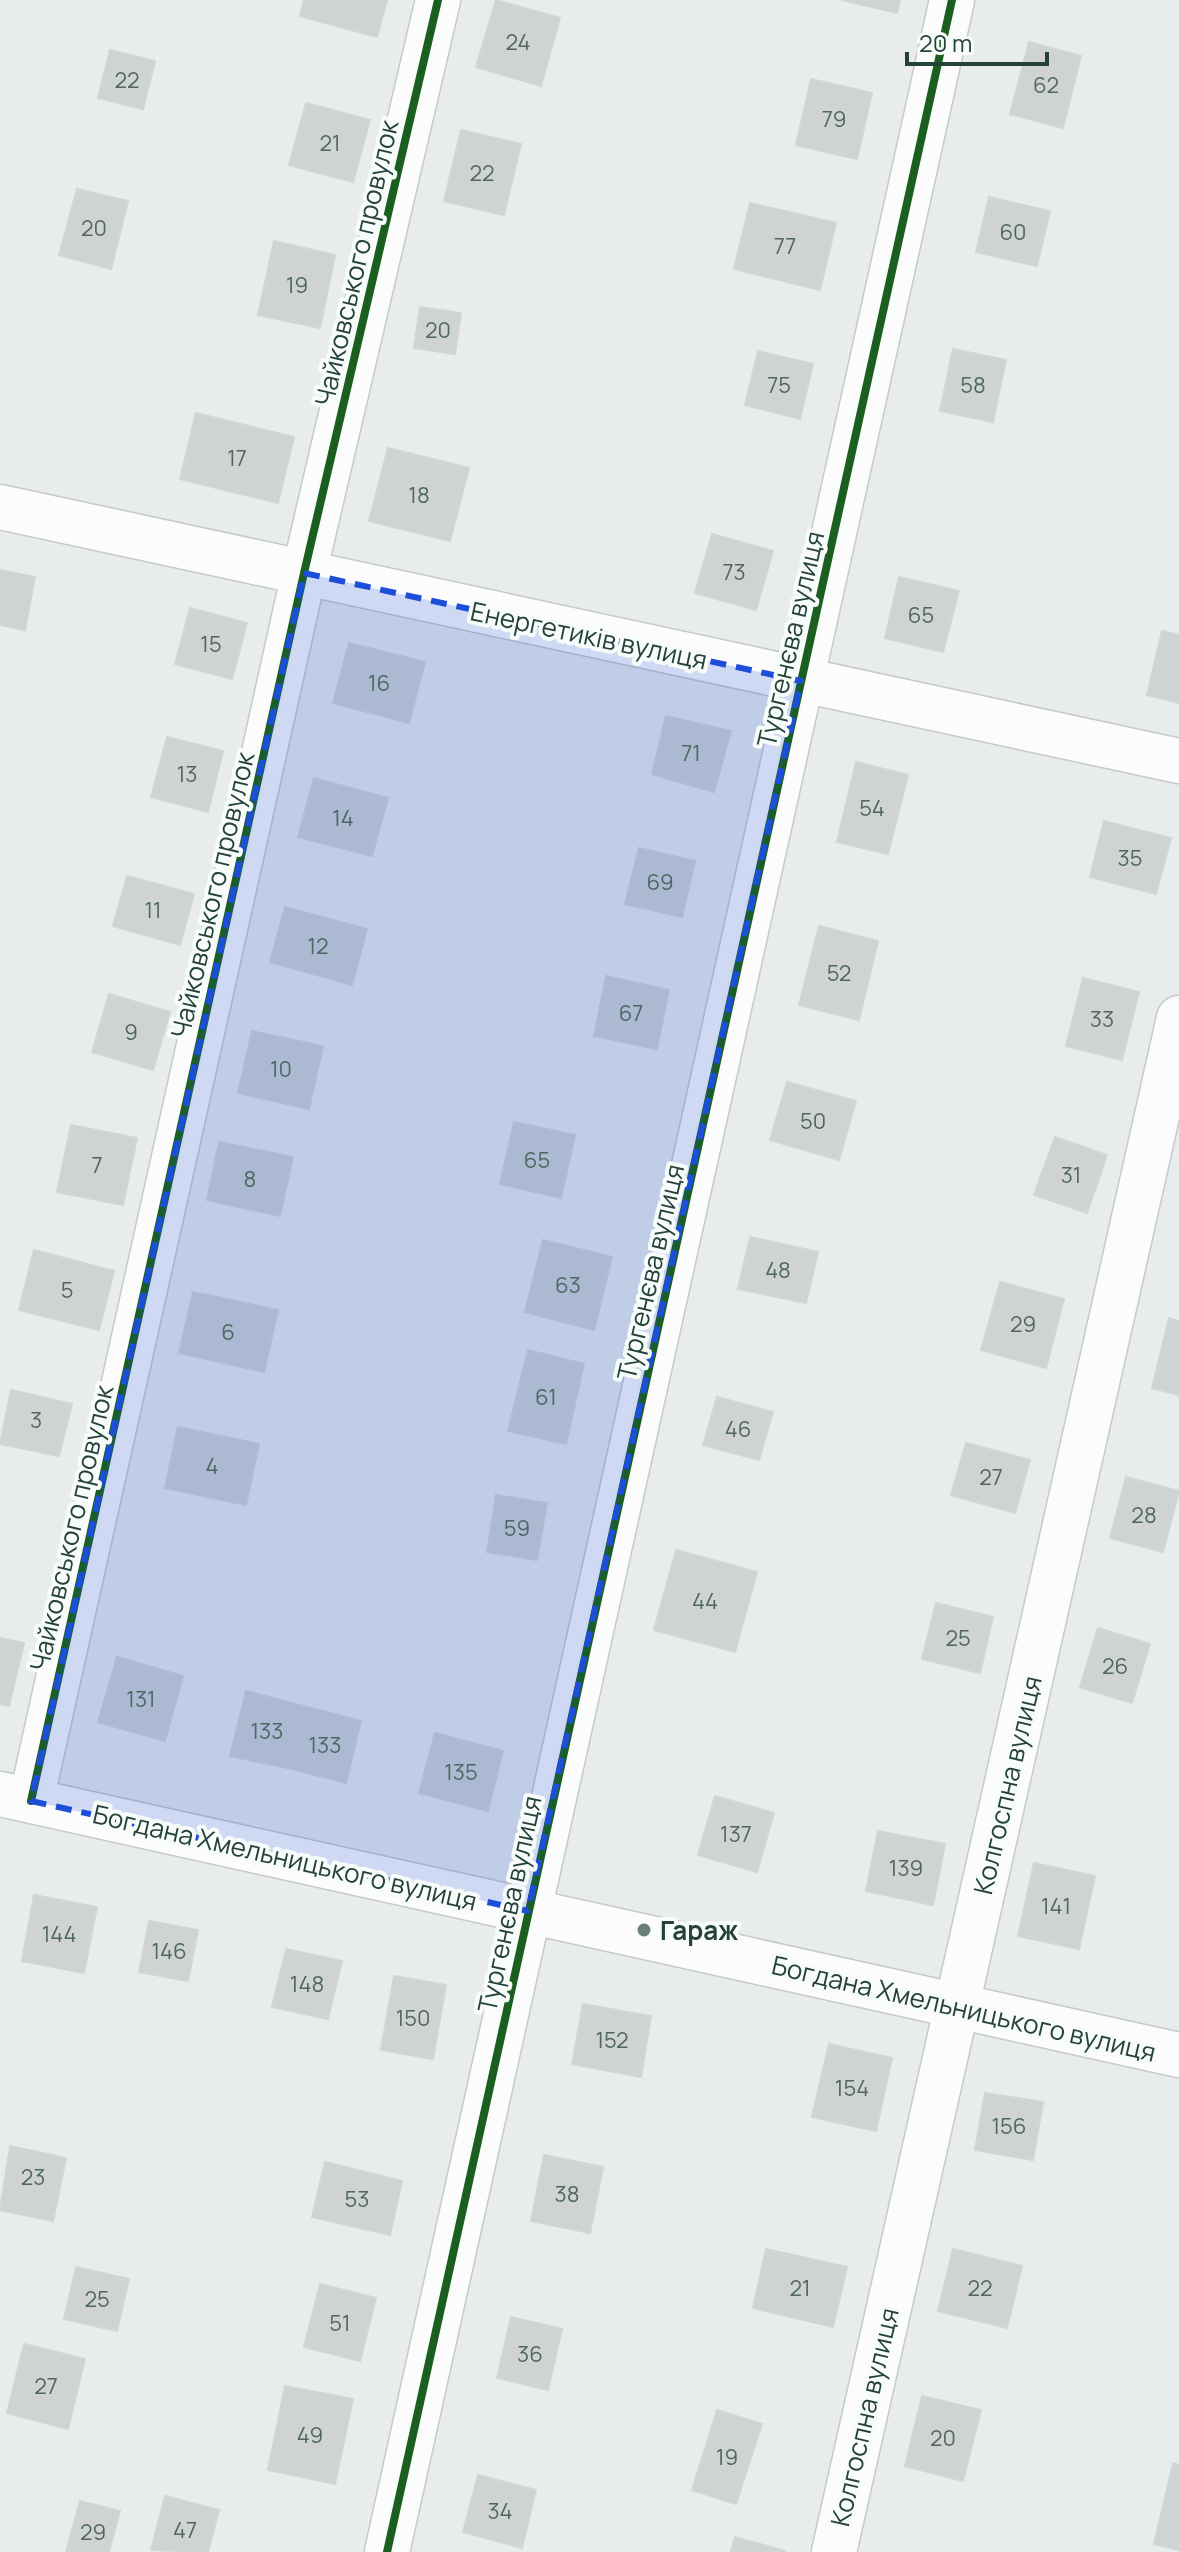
<svg xmlns="http://www.w3.org/2000/svg" width="1179" height="2552" font-family="Manrope,sans-serif">
  <rect width="100%" height="100%" fill="#e8edeb"/>
  <path fill="#cfd4d2" stroke="#d1d6d4" stroke-width="2" d="M304,0H387L377,37L300,16Z
    M496,0L560,18L541,86L476,67Z
    M842,0H900L897,13Z
    M1029,42L1081,56L1063,128L1010,114Z
    M110,50L155,61L143,109L98,98Z
    M811,79L872,93L857,159L796,145Z
    M306,103L370,120L353,182L289,165Z
    M461,130L521,144L504,215L444,201Z
    M77,189L128,201L111,269L59,255Z
    M989,197L1050,211L1037,266L976,252Z
    M750,203L836,223L820,290L734,269Z
    M274,241L335,255L320,328L258,315Z
    M420,307L461,313L455,354L414,348Z
    M953,349L1006,360L993,422L940,411Z
    M758,351L813,364L800,419L745,405Z
    M196,413L294,437L278,503L180,479Z
    M388,448L469,468L450,541L369,521Z
    M712,534L773,551L756,610L695,593Z
    M0,570L35,577L25,630L0,625Z
    M899,577L959,591L943,652L885,638Z
    M190,608L247,623L232,679L175,664Z
    M1162,631L1179,635V703L1147,695Z
    M349,643L425,662L409,723L333,703Z
    M666,716L731,731L714,792L652,774Z
    M167,737L223,751L208,812L151,797Z
    M856,762L908,775L888,854L837,842Z
    M314,778L388,798L372,856L298,837Z
    M1104,821L1171,838L1156,894L1090,877Z
    M639,848L695,861L682,917L625,904Z
    M127,876L194,894L180,945L113,926Z
    M285,907L367,929L352,985L270,962Z
    M819,926L878,941L859,1020L799,1005Z
    M606,976L669,990L657,1049L594,1036Z
    M1083,978L1139,992L1122,1060L1066,1046Z
    M109,994L170,1012L153,1070L92,1052Z
    M252,1031L323,1046L309,1109L238,1093Z
    M787,1082L856,1101L839,1160L770,1140Z
    M514,1122L575,1135L561,1198L500,1184Z
    M71,1125L137,1138L123,1205L57,1192Z
    M1055,1137L1107,1155L1087,1213L1034,1195Z
    M219,1142L293,1157L280,1216L207,1200Z
    M750,1237L818,1252L806,1303L738,1289Z
    M543,1240L612,1257L594,1330L525,1312Z
    M34,1250L114,1271L99,1330L19,1310Z
    M1000,1282L1064,1299L1046,1368L981,1350Z
    M193,1292L278,1310L264,1372L179,1353Z
    M1169,1318L1179,1321V1395L1152,1388Z
    M528,1350L584,1364L566,1444L508,1431Z
    M11,1390L72,1404L59,1456L0,1444Z
    M717,1397L773,1412L759,1460L703,1445Z
    M178,1427L259,1444L246,1505L165,1488Z
    M966,1443L1030,1460L1015,1513L951,1495Z
    M1126,1477L1179,1491L1163,1552L1110,1538Z
    M496,1495L547,1503L537,1560L487,1552Z
    M676,1550L757,1572L735,1652L654,1630Z
    M936,1603L993,1617L980,1673L922,1659Z
    M1098,1628L1150,1644L1132,1703L1080,1687Z
    M0,1638L24,1643L9,1706L0,1704Z
    M117,1657L183,1676L165,1741L98,1722Z
    M246,1691L303,1706L288,1768L230,1756Z
    M303,1706L361,1721L346,1783L288,1768Z
    M435,1733L503,1751L488,1811L419,1793Z
    M715,1796L774,1813L757,1872L698,1855Z
    M878,1831L945,1844L933,1905L866,1891Z
    M1034,1863L1095,1876L1079,1949L1018,1936Z
    M34,1895L97,1907L84,1973L22,1961Z
    M149,1921L198,1930L188,1981L139,1972Z
    M286,1949L342,1961L328,2019L272,2007Z
    M394,1976L446,1985L433,2059L381,2050Z
    M583,2004L651,2016L641,2077L572,2064Z
    M829,2044L892,2058L876,2131L812,2117Z
    M985,2093L1043,2102L1033,2160L975,2150Z
    M10,2146L66,2158L53,2221L0,2210Z
    M544,2155L603,2167L590,2233L531,2221Z
    M325,2162L402,2181L390,2235L312,2217Z
    M766,2249L847,2267L833,2327L753,2308Z
    M953,2249L1022,2266L1007,2328L938,2311Z
    M76,2267L129,2279L117,2331L64,2319Z
    M320,2284L376,2298L360,2361L304,2347Z
    M511,2317L562,2329L548,2390L497,2378Z
    M24,2344L85,2359L68,2429L7,2413Z
    M285,2386L353,2399L335,2484L268,2470Z
    M922,2396L981,2410L963,2481L905,2466Z
    M717,2410L762,2424L736,2504L692,2490Z
    M1173,2463L1179,2465V2550L1154,2544Z
    M478,2475L536,2490L522,2548L463,2532Z
    M165,2496L219,2510L208,2552L151,2550Z
    M80,2501L120,2511L109,2552H66Z
    M735,2537L785,2551V2552H731Z"/>
  <g fill="none" stroke-linecap="round" stroke-linejoin="round">
    <defs>
      <path id="minor" d="M0,507L1179,761
        M0,1794L1179,2055
        M31,1801L304,573L438,0
        M387,2552L952,0
        M834,2552L1179,1018"/>
    </defs>
    <use href="#minor" stroke="#c5cac8" stroke-width="47"/>
    <use href="#minor" stroke="#fcfcfc" stroke-width="44"/>
    <defs>
      <path id="cycleway" d="M31,1801L304,573L438,0
        M387,2552L952,0"/>
    </defs>
    <use href="#cycleway" stroke="#f7fbf9" stroke-width="13"/>
    <use href="#cycleway" stroke="#1b5e20" stroke-width="8"/>
  </g>
  <path fill="#1d4ed8" fill-opacity="0.2" stroke="#1d4ed8" stroke-width="6" stroke-dasharray="16 10" stroke-linejoin="round" d="M304,573L801,681L528,1911L31,1801Z"/>
  <circle fill="#697e78" stroke="#f7fbf9" stroke-width="3" cx="644" cy="1930" r="8"/>
  <g text-anchor="middle" dominant-baseline="central" stroke-width="8" stroke-linejoin="round" paint-order="stroke">
    <g font-size="22" fill="#506761">
      <text x="518" y="42">24</text>
      <text x="127" y="80">22</text>
      <text x="1046" y="85">62</text>
      <text x="834" y="119">79</text>
      <text x="330" y="143">21</text>
      <text x="482" y="173">22</text>
      <text x="94" y="228">20</text>
      <text x="1013" y="232">60</text>
      <text x="785" y="246">77</text>
      <text x="297" y="285">19</text>
      <text x="438" y="330">20</text>
      <text x="779" y="385">75</text>
      <text x="973" y="385">58</text>
      <text x="237" y="458">17</text>
      <text x="419" y="495">18</text>
      <text x="734" y="572">73</text>
      <text x="921" y="615">65</text>
      <text x="211" y="644">15</text>
      <text x="379" y="683">16</text>
      <text x="691" y="753">71</text>
      <text x="187" y="774">13</text>
      <text x="872" y="808">54</text>
      <text x="343" y="818">14</text>
      <text x="1130" y="858">35</text>
      <text x="660" y="882">69</text>
      <text x="153" y="910">11</text>
      <text x="318" y="946">12</text>
      <text x="839" y="973">52</text>
      <text x="631" y="1013">67</text>
      <text x="1102" y="1019">33</text>
      <text x="131" y="1032">9</text>
      <text x="281" y="1069">10</text>
      <text x="813" y="1121">50</text>
      <text x="537" y="1160">65</text>
      <text x="97" y="1165">7</text>
      <text x="1071" y="1175">31</text>
      <text x="250" y="1179">8</text>
      <text x="778" y="1270">48</text>
      <text x="568" y="1285">63</text>
      <text x="67" y="1290">5</text>
      <text x="1023" y="1324">29</text>
      <text x="228" y="1332">6</text>
      <text x="546" y="1397">61</text>
      <text x="36" y="1420">3</text>
      <text x="738" y="1429">46</text>
      <text x="212" y="1466">4</text>
      <text x="991" y="1477">27</text>
      <text x="1144" y="1515">28</text>
      <text x="517" y="1528">59</text>
      <text x="705" y="1601">44</text>
      <text x="958" y="1638">25</text>
      <text x="1115" y="1666">26</text>
      <text x="141" y="1699">131</text>
      <text x="267" y="1731">133</text>
      <text x="325" y="1745">133</text>
      <text x="461" y="1772">135</text>
      <text x="736" y="1834">137</text>
      <text x="906" y="1868">139</text>
      <text x="1056" y="1906">141</text>
      <text x="59" y="1934">144</text>
      <text x="169" y="1951">146</text>
      <text x="307" y="1984">148</text>
      <text x="413" y="2018">150</text>
      <text x="612" y="2040">152</text>
      <text x="852" y="2088">154</text>
      <text x="1009" y="2126">156</text>
      <text x="33" y="2177">23</text>
      <text x="567" y="2194">38</text>
      <text x="357" y="2199">53</text>
      <text x="800" y="2288">21</text>
      <text x="980" y="2288">22</text>
      <text x="97" y="2299">25</text>
      <text x="340" y="2323">51</text>
      <text x="530" y="2354">36</text>
      <text x="46" y="2386">27</text>
      <text x="310" y="2435">49</text>
      <text x="943" y="2438">20</text>
      <text x="727" y="2457">19</text>
      <text x="500" y="2511">34</text>
      <text x="185" y="2530">47</text>
      <text x="93" y="2532">29</text>
    </g>
    <g font-size="26" fill="#24423a" stroke="#f7fbf9">
      <text transform="translate(356 263) rotate(-77)">Чайковського провулок</text>
      <text transform="translate(589 635) rotate(12)">Енергетиків вулиця</text>
      <text transform="translate(790 639) rotate(-77)">Тургенєва вулиця</text>
      <text transform="translate(212 895) rotate(-77)">Чайковського провулок</text>
      <text transform="translate(650 1272) rotate(-77)">Тургенєва вулиця</text>
      <text transform="translate(71 1528) rotate(-77)">Чайковського провулок</text>
      <text transform="translate(1007 1785) rotate(-77)">Колгоспна вулиця</text>
      <text transform="translate(285 1857) rotate(13)">Богдана Хмельницького вулиця</text>
      <text transform="translate(509 1904) rotate(-78)">Тургенєва вулиця</text>
      <text transform="translate(964 2008) rotate(13)">Богдана Хмельницького вулиця</text>
      <text transform="translate(864 2417) rotate(-77)">Колгоспна вулиця</text>
    </g>
    <g font-size="26" font-weight="bold" fill="#24423a" stroke="#f7fbf9" text-anchor="start">
      <text x="660" y="1930">Гараж</text>
    </g>
  </g>
  <path d="M907 52v12h140v-12" fill="none" stroke="#24423a" stroke-width="4"/>
  <text x="919" y="52" font-size="24" fill="#24423a" stroke="#f7fbf9" stroke-width="6" paint-order="stroke">20 m</text>
</svg>
